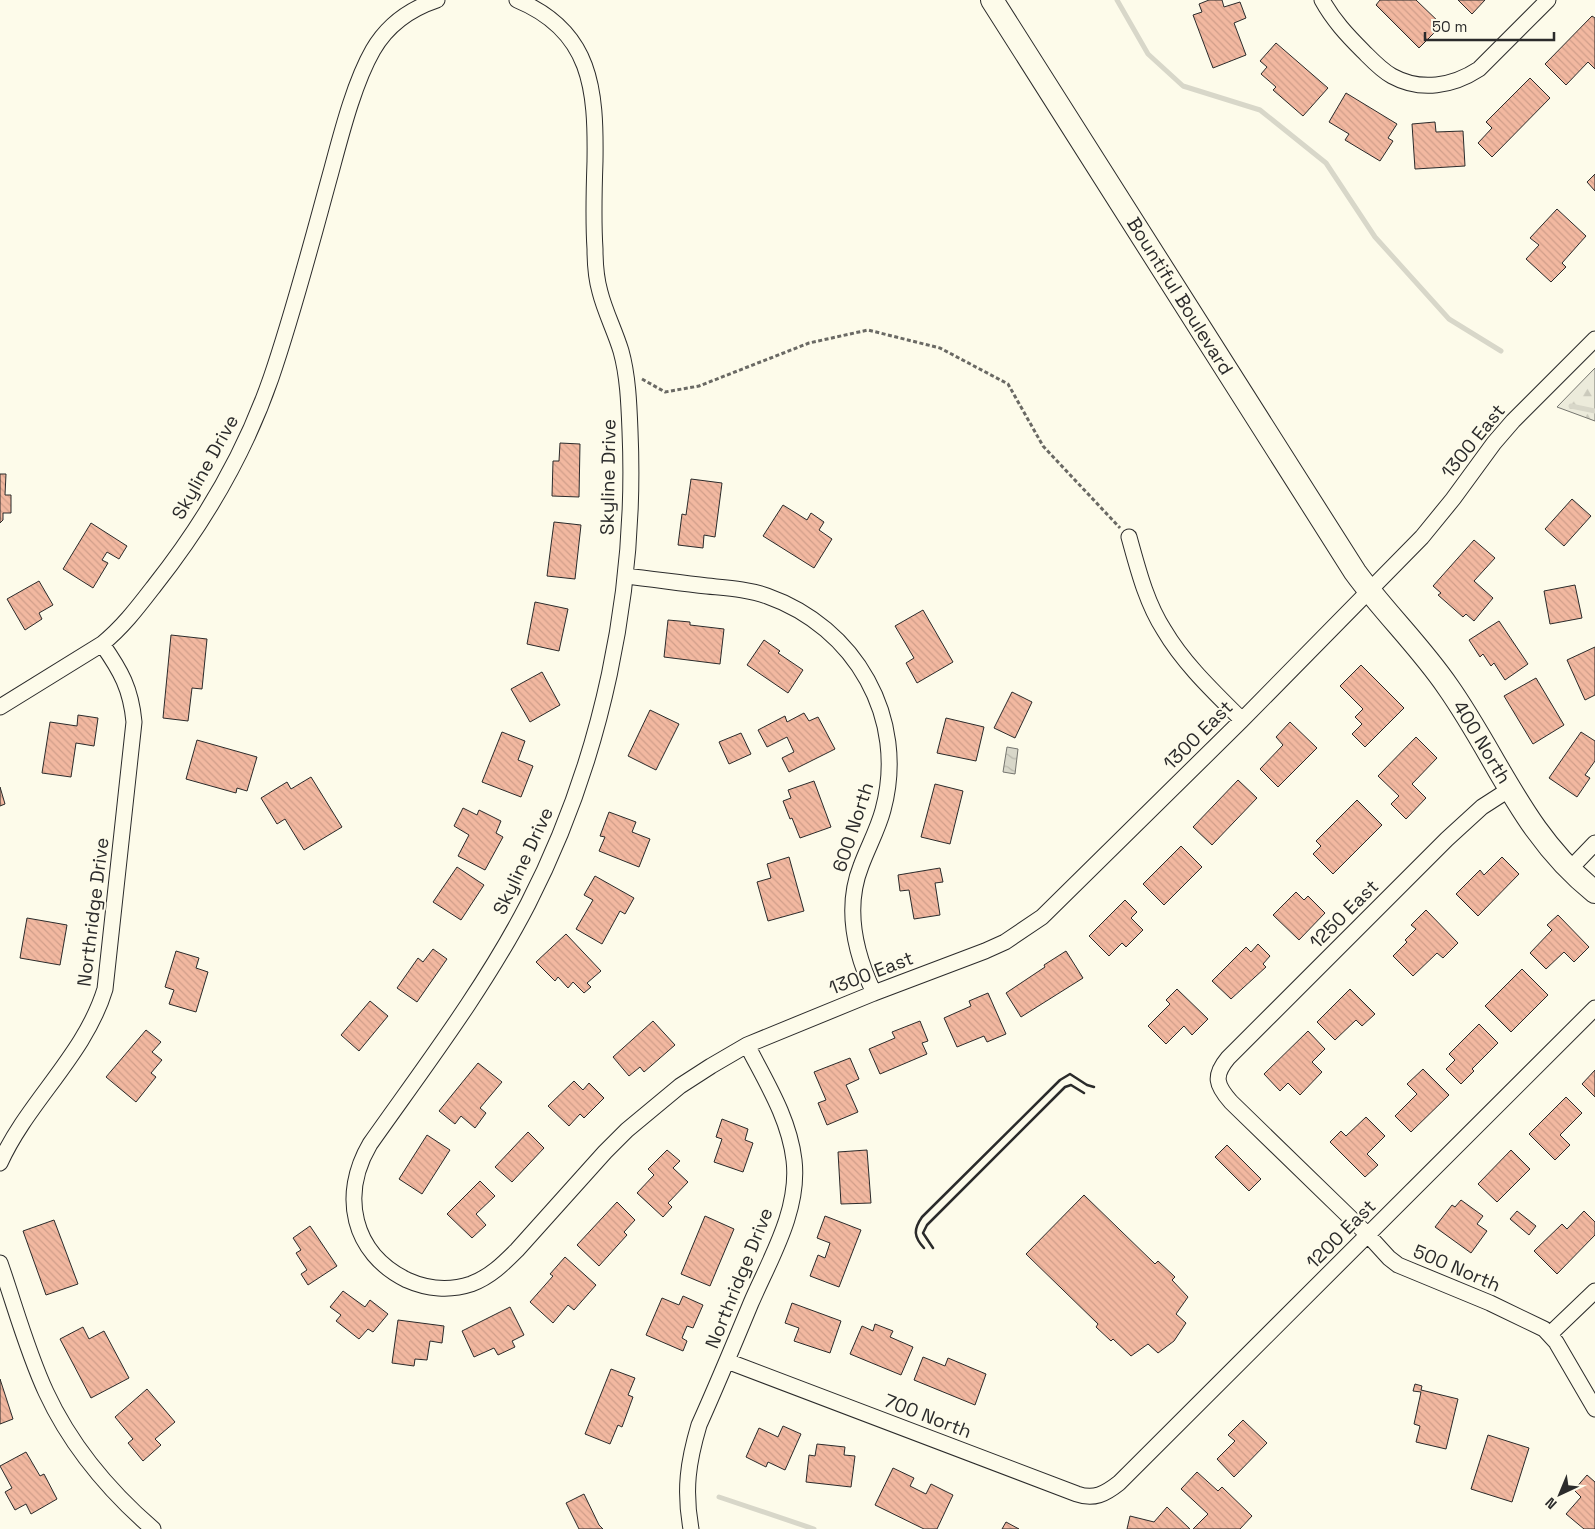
<svg xmlns="http://www.w3.org/2000/svg" width="1595" height="1529" font-family="'Space Grotesk',sans-serif">
  <defs>
    <pattern id="forest-firs" width="22" height="20" patternUnits="userSpaceOnUse" patternTransform="scale(1.25)"><rect width="22" height="20" fill="#ecebdb"/><path d="M5 1l3.5 6h-7zM16 11l3.5 6h-7z" fill="#cbcabc"/></pattern>
    <pattern id="water-waves" width="16" height="10" patternUnits="userSpaceOnUse" patternTransform="scale(1.25)"><rect width="16" height="10" fill="#d8d7c9"/><path d="M0 5q4-4 8 0t8 0" fill="none" stroke="#bab9ad"/></pattern>
    <pattern id="building-back-hatch" width="6" height="6" patternUnits="userSpaceOnUse" patternTransform="scale(1.25)"><rect width="6" height="6" fill="#f2b8a0"/><path d="M-1 5l2 2M0 0l6 6M5-1l2 2" fill="none" stroke="#d09e8a"/></pattern>
  </defs>
  <rect width="100%" height="100%" fill="#fdfbea"/>
  <path fill="url(#forest-firs)" stroke="#74746e" d="M1595,368V421L1557,407Z"/>
  <path fill="url(#water-waves)" stroke="#74746e" d="M1007,747L1018,749L1015,774L1003,772Z"/>
  <g fill="none" stroke-linecap="round" stroke-linejoin="round">
    <path stroke="#d8d7c9" stroke-width="5" d="M1117,0L1148,54L1183,86L1260,110L1326,163L1375,237L1449,319L1501,351
      M1571,406L1595,411
      M719,1497L814,1529"/>
  </g>
  <path fill="url(#building-back-hatch)" stroke="#2b2b2b" d="M1209,0H1222L1224,7L1240,2L1246,18L1234,23L1246,55L1213,68L1193,15L1202,12L1199,4Z
    M1380,0H1416L1442,25L1419,48L1376,5Z
    M1458,0H1485L1472,14Z
    M1592,16L1595,18V69L1588,62L1566,85L1545,64Z
    M1276,43L1328,88L1303,116L1273,90L1276,87L1261,74L1267,67L1260,61Z
    M1530,78L1550,98L1492,157L1478,143L1492,128L1486,122Z
    M1346,93L1397,124L1388,138L1393,141L1380,161L1345,140L1349,134L1329,122Z
    M1435,122L1436,132L1463,131L1465,166L1415,169L1412,124Z
    M1595,174V191L1587,182Z
    M1557,209L1586,236L1562,263L1566,267L1551,282L1526,259L1539,245L1530,238Z
    M560,443L580,444L579,497L552,496L553,461H559Z
    M0,474H6L5,495H11V513H3V520L0,523Z
    M691,479L722,483L715,537L704,535L703,548L678,545L682,514L686,515Z
    M1572,499L1591,516L1564,546L1545,529Z
    M783,505L807,520L811,513L824,522L819,530L832,539L814,568L763,536Z
    M554,522L581,525L575,579L547,576Z
    M91,523L127,546L119,559L107,552L102,560L108,563L93,588L63,569Z
    M1474,540L1495,558L1474,581L1493,598L1474,621L1466,614L1463,617L1438,595L1441,593L1433,586Z
    M39,581L53,605L39,613L42,619L25,630L7,599Z
    M1575,585L1582,618L1550,624L1544,591Z
    M535,602L568,609L559,651L527,644Z
    M923,610L953,662L917,683L906,663L914,658L895,626Z
    M668,620L690,622V625L724,629L720,664L664,657Z
    M1499,621L1528,664L1505,680L1494,663L1491,666L1483,654L1480,657L1469,640Z
    M171,635L207,639L202,689L192,688L188,721L163,718Z
    M764,640L780,651L778,653L803,670L788,693L747,665Z
    M1595,647V695L1585,700L1567,660Z
    M1361,665L1404,708L1365,747L1352,734L1362,724L1355,717L1363,709L1340,686Z
    M542,672L560,705L530,722L511,689Z
    M1536,678L1564,725L1533,744L1504,696Z
    M1012,692L1032,702L1015,738L994,728Z
    M650,710L679,724L656,770L628,756Z
    M804,713L809,721L818,717L835,749L789,772L782,758L794,752L787,737L767,747L758,730L785,716L787,722Z
    M78,715L98,718L94,746L76,743L71,777L42,773L50,722L77,726Z
    M946,718L984,727L976,761L937,753Z
    M1290,722L1317,748L1278,787L1260,769L1283,745L1276,737Z
    M502,732L525,741L518,760L533,766L521,797L482,782Z
    M1581,732L1595,741V761L1585,775L1590,778L1577,797L1549,778Z
    M741,733L751,754L729,764L719,742Z
    M1416,737L1437,758L1412,784L1426,798L1406,819L1391,804L1399,796L1378,776Z
    M197,740L257,757L247,791L237,788L236,793L186,779Z
    M311,777L342,827L304,850L285,819L277,824L261,798L287,782L291,789Z
    M1238,780L1257,798L1212,845L1193,827Z
    M814,781L831,827L800,838L792,818L790,819L783,801L791,798L788,790Z
    M935,784L963,791L950,844L921,837Z
    M0,787L5,804L0,806Z
    M1357,800L1382,825L1333,874L1313,854L1321,846L1316,841Z
    M463,808L477,815L479,810L501,821L496,833L503,837L485,870L458,856L469,835L454,826Z
    M609,812L636,822L632,832L650,839L639,867L599,851L605,837L600,836Z
    M1181,846L1202,867L1164,905L1143,884Z
    M789,857L804,911L768,921L757,882L771,878L767,864Z
    M1502,857L1519,874L1478,916L1456,894L1480,870L1484,875Z
    M457,867L484,885L461,920L433,902Z
    M940,868L943,882L935,883L940,915L914,919L909,890L900,891L898,875Z
    M595,876L634,898L625,914L620,911L602,944L576,929L593,900L584,895Z
    M1296,892L1304,900L1308,896L1325,913L1299,940L1273,915Z
    M1125,900L1137,912L1131,918L1143,930L1126,947L1122,943L1109,956L1089,936Z
    M1426,910L1458,943L1443,958L1437,953L1413,976L1393,956L1407,942L1405,940L1416,929L1411,925Z
    M1558,915L1589,947L1574,962L1564,952L1546,969L1530,953L1552,930L1547,925Z
    M27,918L67,925L60,965L20,958Z
    M566,934L601,971L587,983L591,987L584,993L573,982L568,988L558,977L555,981L536,962Z
    M1258,944L1270,956L1263,964L1266,967L1231,999L1212,981L1246,947L1251,952Z
    M433,949L447,959L417,1002L397,988L418,958L423,962Z
    M176,951L199,958L196,968L208,972L196,1012L169,1004L174,990L165,987Z
    M1066,951L1083,978L1021,1017L1006,993L1045,967L1044,965Z
    M1522,969L1548,995L1511,1032L1485,1006Z
    M1177,989L1208,1019L1192,1035L1184,1026L1166,1044L1148,1026L1170,1004L1166,1000Z
    M1350,989L1375,1014L1362,1026L1356,1020L1335,1040L1317,1022Z
    M988,993L1006,1034L987,1042L984,1036L957,1047L944,1018L971,1006L969,1001Z
    M370,1001L388,1016L359,1051L341,1035Z
    M653,1021L675,1045L644,1072L640,1067L629,1076L613,1057Z
    M920,1021L928,1041L922,1043L927,1054L880,1074L869,1049L895,1038L892,1032Z
    M1479,1024L1498,1043L1472,1069L1474,1071L1461,1084L1446,1069L1455,1060L1449,1054Z
    M146,1030L161,1042L152,1052L162,1060L151,1073L156,1077L136,1102L106,1077Z
    M1308,1031L1325,1049L1312,1062L1322,1072L1300,1095L1288,1083L1280,1091L1264,1074Z
    M850,1058L859,1079L846,1085L858,1112L827,1125L818,1103L826,1100L814,1072Z
    M478,1063L502,1082L480,1108L486,1113L475,1128L461,1116L455,1124L439,1111Z
    M1423,1069L1449,1095L1411,1132L1395,1116L1417,1094L1407,1084Z
    M1595,1070V1097L1582,1084Z
    M574,1081L583,1090L589,1083L604,1098L584,1118L580,1114L569,1126L548,1106Z
    M1566,1097L1582,1113L1560,1135L1570,1145L1555,1160L1529,1134Z
    M1366,1117L1385,1136L1367,1154L1378,1165L1365,1177L1330,1142L1341,1131L1346,1136Z
    M722,1119L748,1129L745,1140L753,1143L743,1172L714,1162L722,1139L716,1137Z
    M528,1132L544,1148L512,1182L495,1167Z
    M427,1135L450,1150L422,1194L399,1179Z
    M1227,1145L1261,1179L1249,1191L1215,1157Z
    M667,1150L680,1161L673,1168L688,1182L668,1203L672,1207L663,1217L637,1193L654,1175L648,1169Z
    M867,1150L871,1203L841,1204L838,1152Z
    M1511,1150L1530,1169L1497,1202L1478,1184Z
    M480,1181L495,1196L476,1214L486,1225L472,1238L447,1214Z
    M1084,1195L1155,1264L1158,1261L1175,1277L1172,1280L1188,1297L1176,1314L1186,1323L1174,1341L1158,1353L1148,1344L1131,1356L1113,1339L1111,1341L1096,1327L1098,1324L1026,1254Z
    M1461,1200L1483,1216L1477,1224L1487,1231L1471,1253L1435,1227L1452,1205L1455,1207Z
    M617,1202L635,1220L624,1232L627,1235L599,1266L577,1245Z
    M1517,1211L1536,1226L1529,1235L1510,1219Z
    M1584,1211L1595,1222V1235L1557,1274L1534,1251L1562,1224L1567,1229Z
    M705,1216L734,1229L710,1286L681,1274Z
    M825,1216L861,1230L839,1287L810,1276L818,1255L825,1258L830,1243L817,1238Z
    M54,1220L78,1284L46,1295L23,1231Z
    M310,1226L337,1266L308,1285L301,1274L307,1270L296,1253L301,1250L293,1238Z
    M565,1257L596,1285L574,1310L568,1305L553,1323L530,1302L553,1276L550,1274Z
    M343,1291L365,1307L370,1300L388,1314L373,1332L368,1329L359,1339L336,1321L341,1315L330,1307Z
    M683,1296L703,1305L693,1328L687,1326L682,1338L687,1341L683,1351L646,1335L662,1298L679,1305Z
    M792,1303L841,1321L830,1353L794,1341L799,1328L785,1323Z
    M510,1307L524,1335L512,1341L515,1347L498,1355L494,1348L474,1357L462,1331Z
    M398,1320L444,1326L442,1343L430,1341L427,1360L415,1359L414,1366L392,1363Z
    M875,1324L893,1331L890,1337L913,1347L901,1375L850,1354L862,1326L873,1331Z
    M83,1327L89,1339L104,1331L129,1378L91,1398L60,1339Z
    M923,1357L945,1366L948,1358L986,1374L975,1405L914,1380Z
    M611,1369L635,1378L628,1395L633,1397L622,1427L618,1425L610,1444L585,1434Z
    M0,1379L13,1419L0,1424Z
    M1415,1384L1422,1386L1421,1390L1458,1399L1446,1449L1416,1442L1420,1426L1414,1424L1421,1392L1413,1391Z
    M147,1389L175,1422L155,1439L161,1445L143,1461L128,1443L133,1439L115,1417Z
    M1243,1420L1267,1443L1234,1477L1217,1459L1235,1441L1228,1435Z
    M783,1426L801,1434L785,1470L768,1462L766,1467L746,1457L759,1428L778,1437Z
    M1488,1435L1529,1448L1512,1502L1471,1489Z
    M817,1444L845,1447L844,1455L855,1456L851,1487L806,1482L809,1455L815,1456Z
    M26,1452L40,1476L44,1474L57,1499L31,1514L26,1504L15,1510L5,1492L12,1488L0,1466Z
    M893,1468L914,1478L910,1486L926,1494L931,1484L953,1495L937,1529H924L875,1505Z
    M1197,1472L1218,1491L1222,1487L1252,1516L1240,1529H1193L1208,1514L1181,1489Z
    M1587,1475L1595,1482V1529H1584L1566,1514L1581,1497L1574,1490Z
    M584,1494L599,1525L603,1529H579L566,1503Z
    M1167,1507L1190,1529H1127L1130,1516L1154,1522Z
    M1006,1522L1019,1529H1002Z"/>
  <g fill="none" stroke-linecap="round" stroke-linejoin="round">
    <defs>
      <path id="street" d="M517,0C592,31 596,90 595,161C594,190 593,219 595,249C595,263 596,278 600,292C605,312 615,331 621,351C628,376 629,405 630,431C637,593 602,760 528,904C484,989 425,1066 370,1144C340,1195 352,1253 407,1280C427,1289 450,1291 471,1284C490,1277 503,1264 517,1250L605,1152L627,1130L680,1086L711,1066L747,1045L874,993L985,951L1005,942L1042,917L1242,720L1422,537L1453,499L1494,443L1513,421L1595,339
        M1322,0C1333,20 1347,35 1363,51C1372,60 1381,70 1392,76C1421,92 1453,86 1479,69L1548,0
        M1129,537C1138,569 1146,602 1164,630C1184,664 1214,692 1242,720
        M625,576C652,579 680,583 707,586C727,588 748,589 767,596C855,627 908,718 883,810C878,829 868,847 861,866C844,909 855,953 874,993
        M0,707L102,644C123,627 138,607 155,585C204,523 245,453 271,378C294,311 312,241 331,172C341,135 354,83 373,50C387,26 410,9 437,0
        M1510,789L1482,807L1447,839L1228,1058C1213,1076 1216,1085 1231,1102L1368,1235L1389,1258L1398,1265L1490,1303L1544,1329L1556,1342L1595,1409
        M1569,870L1595,843
        M0,1163C28,1101 85,1055 105,989L134,722C131,689 121,671 102,644
        M0,1263C15,1306 27,1351 46,1392C71,1446 108,1490 153,1529
        M1550,1334L1595,1291
        M727,1361L1077,1494C1094,1500 1105,1494 1119,1483L1595,1008
        M691,1529C684,1490 688,1462 699,1425C717,1385 734,1344 751,1303C770,1259 800,1210 794,1160C789,1118 766,1082 747,1045"/>
      <path id="secondary" d="M992,0L1355,572C1384,612 1420,646 1448,687C1498,758 1524,836 1595,892"/>
    </defs>
    <use href="#street" stroke="#2b2b2b" stroke-width="17"/>
    <use href="#secondary" stroke="#2b2b2b" stroke-width="24"/>
    <path stroke="#6a6964" stroke-width="3" stroke-dasharray="4 2.5" stroke-linecap="butt" d="M642,379L665,392L699,386L809,343L868,330L940,348L1008,384L1043,446L1120,528"/>
    <use href="#street" stroke="#fdfbea" stroke-width="15"/>
    <use href="#secondary" stroke="#fdfbea" stroke-width="22"/>
    <path stroke="#2b2b2b" stroke-width="2.5" d="M924,1248C914,1237 913,1230 922,1217L1060,1080L1070,1074L1087,1085L1094,1087
      M933,1248L923,1233L927,1225L1065,1087L1071,1085L1084,1093"/>
  </g>
  <g text-anchor="middle" dominant-baseline="central" stroke-width="4" stroke-linejoin="round" paint-order="stroke">
    <g font-size="19" fill="#2b2b2b" stroke="#fdfbea">
      <text transform="translate(1180 296) rotate(58)">Bountiful Boulevard</text>
      <text transform="translate(1473 441) rotate(-51)">1300 East</text>
      <text transform="translate(205 467) rotate(-61)">Skyline Drive</text>
      <text transform="translate(608 477) rotate(-89)">Skyline Drive</text>
      <text transform="translate(1198 735) rotate(-45)">1300 East</text>
      <text transform="translate(1482 742) rotate(59)">400 North</text>
      <text transform="translate(853 827) rotate(-72)">600 North</text>
      <text transform="translate(523 861) rotate(-65)">Skyline Drive</text>
      <text transform="translate(93 912) rotate(-83)">Northridge Drive</text>
      <text transform="translate(1344 914) rotate(-45)">1250 East</text>
      <text transform="translate(871 973) rotate(-21)">1300 East</text>
      <text transform="translate(1341 1234) rotate(-45)">1200 East</text>
      <text transform="translate(1457 1268) rotate(23)">500 North</text>
      <text transform="translate(739 1278) rotate(-68)">Northridge Drive</text>
      <text transform="translate(928 1416) rotate(21)">700 North</text>
    </g>
  </g>
  <g transform="translate(1560 1494) rotate(224)" stroke="#fdfbea" stroke-width="4" paint-order="stroke">
  <path d="M0-4L9 19L0 12L-9 19Z" fill="#2b2b2b"/>
  <text y="-8" font-size="14" font-weight="bold" text-anchor="middle" fill="#2b2b2b">N</text>
  </g>
  <path d="M1425 32v8h129v-8" fill="none" stroke="#2b2b2b" stroke-width="2.5"/>
  <text x="1432" y="32" font-size="15" fill="#2b2b2b" stroke="#fdfbea" stroke-width="4" paint-order="stroke">50 m</text>
</svg>
